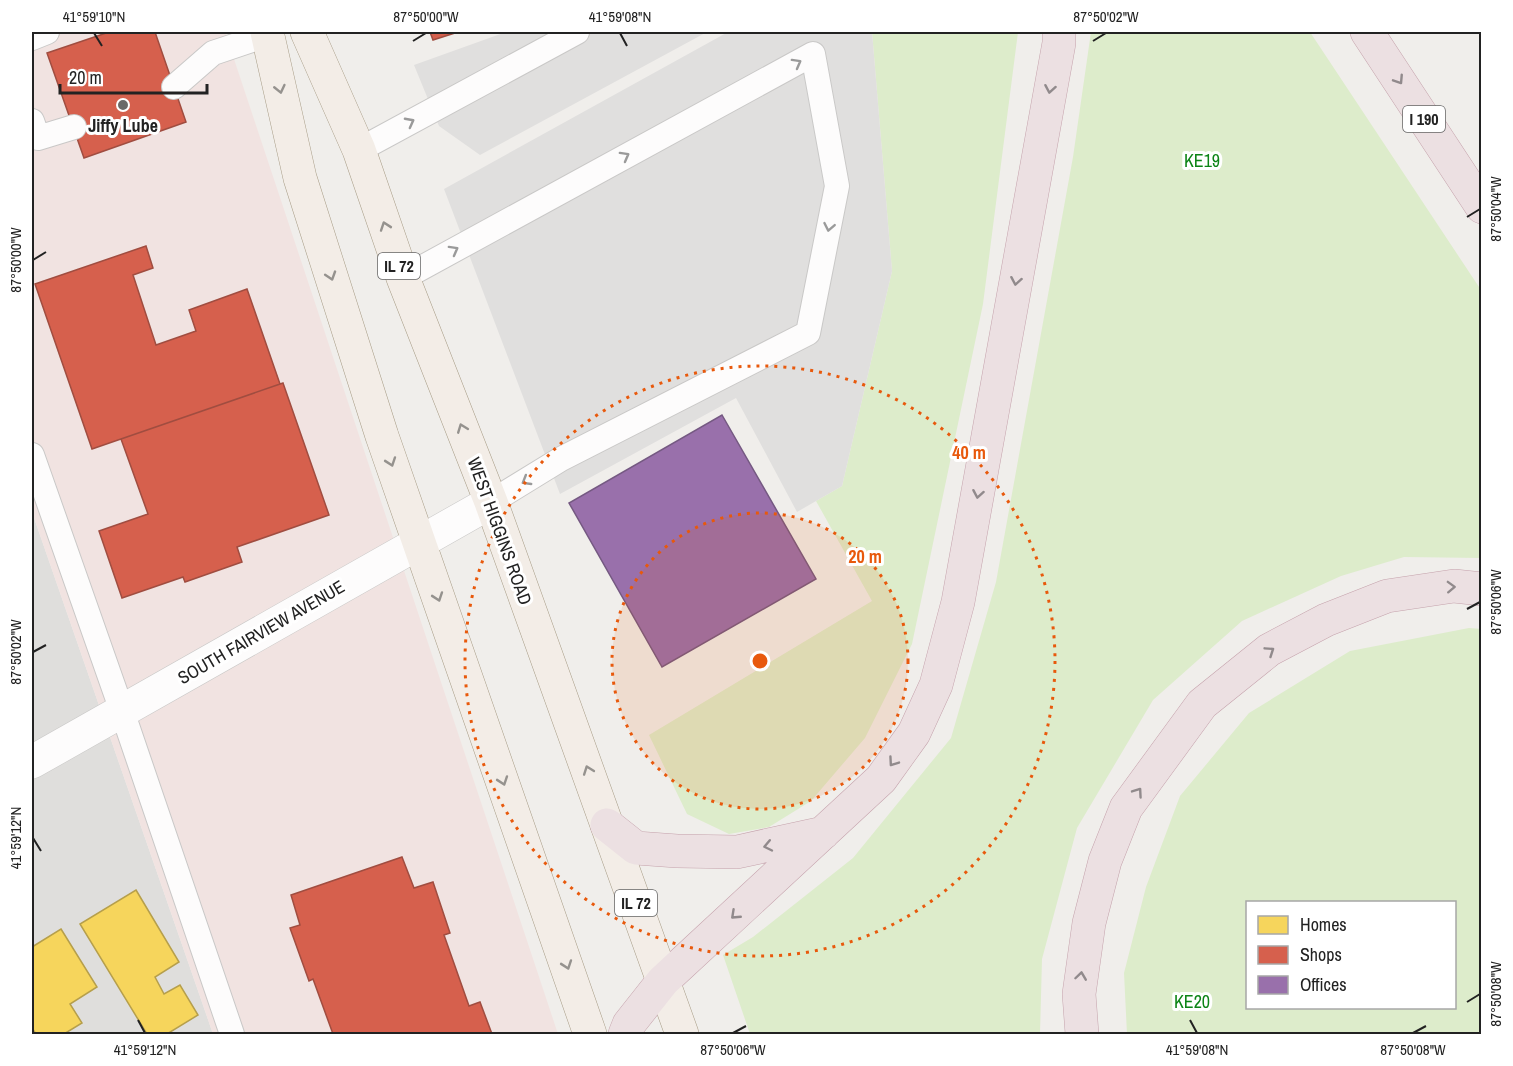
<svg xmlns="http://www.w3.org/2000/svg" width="1513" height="1066" font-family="'Archivo Narrow',sans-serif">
  <rect width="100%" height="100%" fill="#f0eeeb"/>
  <path fill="#dfdedc" d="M32,512L213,1034H32Z"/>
  <path fill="#f1e3e1" d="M32,32H225L558,1034H213L32,512Z"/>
  <path fill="#ddeccb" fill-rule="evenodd" d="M872,32H1018L983,304L912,644L865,738L811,801L769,827L729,834L687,814L649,735L872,601L816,501L842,486L892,271Z
    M1091,32H1310L1481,290V558L1404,557L1341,576L1242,621L1153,700L1077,828L1042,959L1040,1034H750L723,955L753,937L853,858L951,738L996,582L1073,157Z
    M1469,628L1482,629L1481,1034H1127L1124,973L1146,887L1180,796L1249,713L1350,651ZM1454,902V1008H1248V902Z"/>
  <path fill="#e0dfde" d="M506,32H707L480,155L439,126L414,65Z
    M728,32H872L892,271L842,486L797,512L736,398L560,494L444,189Z"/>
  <path fill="#f6d55c" stroke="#b69f4b" stroke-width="1.5" d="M136,890L179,962L155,977L164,994L180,985L198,1015L167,1034H147L80,924Z
    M61,929L97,987L70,1004L82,1023L64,1034H36L32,1028V947Z"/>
  <path fill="#d6604d" stroke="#a04d40" stroke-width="1.5" d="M109,32H155L186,122L84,158L47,53Z
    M430,32H458L433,40Z
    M146,246L153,268L133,275L156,345L196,331L189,310L247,289L280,384L92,449L35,284Z
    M283,383L329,515L237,547L242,562L185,582L183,577L122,598L99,531L148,514L121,439Z
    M402,857L414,888L433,882L450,933L444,935L469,1006L480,1002L492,1034H333L313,979L309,981L290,928L300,925L291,895Z"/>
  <path fill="#9970ab" stroke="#755982" stroke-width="1.5" d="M722,415L816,579L662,667L569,503Z"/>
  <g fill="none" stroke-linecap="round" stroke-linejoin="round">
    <defs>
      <path id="service" d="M32,38L47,32
        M174,87L213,53L267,35
        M32,121L38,138L74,127
        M359,150L577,32
        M403,278L813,54L837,186L808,333L561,459L491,502
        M32,455L122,711L232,1034"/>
      <path id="minor" d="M32,762L491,502"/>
      <path id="primary" d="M267,32L300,178L382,436L590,1034
        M307,32L359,150L403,278L491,502L682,1034"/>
      <path id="motorway" d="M1367,32L1482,207
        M607,825L636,848L677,851L737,852L823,833
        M625,1034L629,1024L663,981L881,779L914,733L936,685L958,602L1059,43V32
        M1082,1034L1079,994L1089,923L1105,861L1126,808L1202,704L1269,650L1326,620L1387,596L1454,586L1482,589"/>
    </defs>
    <use href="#service" stroke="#c9c8c7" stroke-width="26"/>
    <use href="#minor" stroke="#c9c8c7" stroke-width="34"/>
    <use href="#primary" stroke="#a79c86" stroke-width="34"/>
    <use href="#motorway" stroke="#c5a2ac" stroke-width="34"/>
    <use href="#service" stroke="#fdfcfc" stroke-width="24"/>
    <use href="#minor" stroke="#fdfcfc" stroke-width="33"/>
    <use href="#primary" stroke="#f3ede7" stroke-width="33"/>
    <use href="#motorway" stroke="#ece0e2" stroke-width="33"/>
  </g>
  <defs><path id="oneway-chevron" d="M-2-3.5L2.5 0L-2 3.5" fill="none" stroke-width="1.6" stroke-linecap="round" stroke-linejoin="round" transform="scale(1.5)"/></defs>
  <g stroke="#9a9a9a">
    <use href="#oneway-chevron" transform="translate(797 63) rotate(-29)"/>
    <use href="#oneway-chevron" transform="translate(410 122) rotate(-28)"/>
    <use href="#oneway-chevron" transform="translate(625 156) rotate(-29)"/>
    <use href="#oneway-chevron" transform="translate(829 227) rotate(101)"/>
    <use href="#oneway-chevron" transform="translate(454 250) rotate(-29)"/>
    <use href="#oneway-chevron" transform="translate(526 481) rotate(149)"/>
  </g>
  <g stroke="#918a8c">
    <use href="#oneway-chevron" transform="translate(1399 80) rotate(57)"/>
    <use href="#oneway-chevron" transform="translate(1050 89) rotate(100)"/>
    <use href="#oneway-chevron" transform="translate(1016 281) rotate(100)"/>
    <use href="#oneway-chevron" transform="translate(978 494) rotate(100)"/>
    <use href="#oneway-chevron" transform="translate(1451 587) rotate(-2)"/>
    <use href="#oneway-chevron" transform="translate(1270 651) rotate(-34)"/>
    <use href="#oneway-chevron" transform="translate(893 762) rotate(125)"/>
    <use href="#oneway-chevron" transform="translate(1138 792) rotate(-55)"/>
    <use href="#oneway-chevron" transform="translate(768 846) rotate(168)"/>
    <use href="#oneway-chevron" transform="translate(735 915) rotate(137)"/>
    <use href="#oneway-chevron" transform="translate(1081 976) rotate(-82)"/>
  </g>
  <g stroke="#95928e">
    <use href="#oneway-chevron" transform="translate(280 89) rotate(77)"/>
    <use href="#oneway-chevron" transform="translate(385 226) rotate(-109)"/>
    <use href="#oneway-chevron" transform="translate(331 276) rotate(72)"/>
    <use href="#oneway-chevron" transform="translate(462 428) rotate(-111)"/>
    <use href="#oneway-chevron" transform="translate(391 462) rotate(71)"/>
    <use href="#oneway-chevron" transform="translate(438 597) rotate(71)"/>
    <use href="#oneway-chevron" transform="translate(588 770) rotate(-110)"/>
    <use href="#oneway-chevron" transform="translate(503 781) rotate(71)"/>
    <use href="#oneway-chevron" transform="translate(567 965) rotate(71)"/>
  </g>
  <path fill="none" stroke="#222" stroke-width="2" d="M94,33L102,46M620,33L627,46M413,41L426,33M1093,41L1106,33M1467,217L1480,209M33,260L46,252M1467,609L1480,602M33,652L46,645M33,838L41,851M1467,1002L1480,994M138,1020L145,1033M1190,1020L1197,1033M733,1033L746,1026M1413,1033L1426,1026"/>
  <circle cx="760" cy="661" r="148" fill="#e8590c" fill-opacity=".12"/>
  <g fill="none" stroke="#e8590c" stroke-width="3" stroke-dasharray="3 6">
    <circle cx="760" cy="661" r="148"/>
    <circle cx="760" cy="661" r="295"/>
  </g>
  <circle fill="#6a6968" stroke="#fff" stroke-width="2" cx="123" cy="105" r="6"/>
  <g text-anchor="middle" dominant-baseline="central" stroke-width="6" stroke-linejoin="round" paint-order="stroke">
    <g fill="#fff" stroke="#646464" stroke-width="1.5">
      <rect x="1403" y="106" width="42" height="26" rx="4.5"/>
      <rect x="378" y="253" width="42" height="26" rx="4.5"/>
      <rect x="615" y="890" width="42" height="26" rx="4.5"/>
    </g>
    <g font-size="16" font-weight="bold" fill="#222">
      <text x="1424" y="119">I 190</text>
      <text x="399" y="266">IL 72</text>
      <text x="636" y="903">IL 72</text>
    </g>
    <g font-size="18" font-weight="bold" fill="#222" stroke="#fff">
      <text x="123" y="125">Jiffy Lube</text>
    </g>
    <g font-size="18" fill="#0c8416" stroke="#fff">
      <text x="1202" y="160">KE19</text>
      <text x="1192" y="1001">KE20</text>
    </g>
    <g font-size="18" fill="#222" stroke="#fff">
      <text transform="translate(500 531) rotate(70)">WEST HIGGINS ROAD</text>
      <text transform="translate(261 632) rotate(-30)">SOUTH FAIRVIEW AVENUE</text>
    </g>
  </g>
  <circle cx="760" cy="661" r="9" fill="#e8590c" stroke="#fff" stroke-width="3"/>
  <g font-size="18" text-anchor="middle" font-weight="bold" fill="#e8590c" stroke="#fff" stroke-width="6" stroke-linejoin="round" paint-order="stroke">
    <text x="969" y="459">40 m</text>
    <text x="865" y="563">20 m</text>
  </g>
  <rect width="1513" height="1066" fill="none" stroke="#ffffff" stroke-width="66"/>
  <rect x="1246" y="901" width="210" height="108" fill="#ffffff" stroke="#a7a7a7" stroke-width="1.5"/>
  <rect x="1258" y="916" width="30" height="18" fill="#f6d55c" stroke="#a7a7a7" stroke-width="1.5"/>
  <text x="1300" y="931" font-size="18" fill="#222222">Homes</text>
  <rect x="1258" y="946" width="30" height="18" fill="#d6604d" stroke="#a7a7a7" stroke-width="1.5"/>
  <text x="1300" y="961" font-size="18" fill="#222222">Shops</text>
  <rect x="1258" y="976" width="30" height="18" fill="#9970ab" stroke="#a7a7a7" stroke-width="1.5"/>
  <text x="1300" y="991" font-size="18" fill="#222222">Offices</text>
  <path d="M60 84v9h147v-9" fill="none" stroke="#222222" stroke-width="3"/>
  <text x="69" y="84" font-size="18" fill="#222222" stroke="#ffffff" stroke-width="4.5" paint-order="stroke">20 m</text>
  <rect x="33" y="33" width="1447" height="1000" fill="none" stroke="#222" stroke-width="2"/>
  <g font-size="15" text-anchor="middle" fill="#222">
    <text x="94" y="22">41°59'10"N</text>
    <text x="426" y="22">87°50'00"W</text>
    <text x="620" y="22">41°59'08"N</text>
    <text x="1106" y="22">87°50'02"W</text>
    <text transform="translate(1496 209) rotate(-90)" y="5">87°50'04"W</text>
    <text transform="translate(16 260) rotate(-90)" y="5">87°50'00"W</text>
    <text transform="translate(1496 602) rotate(-90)" y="5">87°50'06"W</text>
    <text transform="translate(16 652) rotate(-90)" y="5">87°50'02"W</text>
    <text transform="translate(16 838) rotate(-90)" y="5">41°59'12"N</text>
    <text transform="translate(1496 994) rotate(-90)" y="5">87°50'08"W</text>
    <text x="145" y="1055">41°59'12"N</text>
    <text x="733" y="1055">87°50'06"W</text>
    <text x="1197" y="1055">41°59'08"N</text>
    <text x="1413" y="1055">87°50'08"W</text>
  </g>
</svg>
